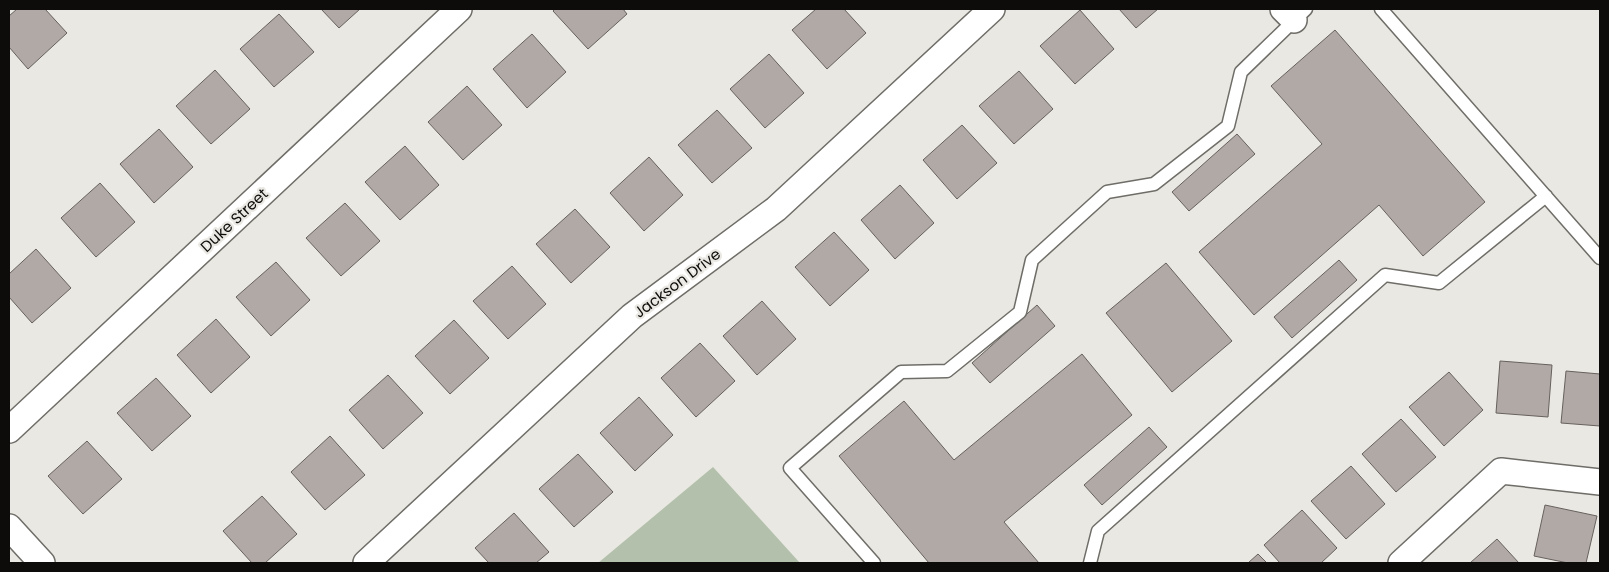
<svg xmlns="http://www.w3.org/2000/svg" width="1609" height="572" font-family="Poppins,sans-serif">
  <rect width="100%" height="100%" fill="#eae8e2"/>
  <path fill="#b3c1ac" d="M713,467L800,563H598Z"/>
  <path fill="#b0a9a6" stroke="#67615e" d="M17,9H45L67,33L28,69L9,47V16Z
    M321,9H360L339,28Z
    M555,9H623L627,14L588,49L553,11Z
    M816,9H844L866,33L827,69L792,30Z
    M1119,9H1158L1136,28Z
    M1080,10L1114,49L1075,84L1040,46Z
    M279,14L314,52L274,87L240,49Z
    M1335,30L1485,202L1423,256L1379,205L1254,315L1199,252L1322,144L1271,86Z
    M532,34L566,72L527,108L493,69Z
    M769,54L804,93L765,128L730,89Z
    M215,70L250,109L211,144L176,106Z
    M1019,71L1053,109L1014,144L979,106Z
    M467,86L502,125L463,160L428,122Z
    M717,110L752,148L712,183L678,145Z
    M962,125L997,163L957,199L923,160Z
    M159,129L193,167L154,203L120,164Z
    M1237,134L1255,154L1189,211L1172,192Z
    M405,146L439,185L400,220L365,182Z
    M649,157L683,195L644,231L610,193Z
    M100,183L135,222L96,257L61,218Z
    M900,185L934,223L895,259L861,220Z
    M345,203L380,241L341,276L306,238Z
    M575,209L610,247L571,283L536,244Z
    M834,232L869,270L830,306L795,267Z
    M36,249L71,288L32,323L9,297V274Z
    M1339,260L1357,280L1292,338L1274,317Z
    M276,262L310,300L271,336L236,297Z
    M1166,263L1232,341L1172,392L1106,313Z
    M512,266L546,304L508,339L473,301Z
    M762,301L796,339L757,375L723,336Z
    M1037,305L1055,326L990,383L972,363Z
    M216,319L250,357L211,393L177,355Z
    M454,320L489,358L450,394L415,356Z
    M700,343L735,381L696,417L661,378Z
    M1082,354L1132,415L1004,522L1039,563H929L839,456L904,401L954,460Z
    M1500,361L1552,365L1548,417L1496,413Z
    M1566,371L1600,374V426L1561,423Z
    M1449,372L1483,410L1444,446L1409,407Z
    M388,375L423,413L383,449L349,410Z
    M156,378L191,416L152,451L117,413Z
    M639,397L673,435L635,471L600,433Z
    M1401,419L1436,457L1396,492L1362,454Z
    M1149,427L1167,447L1102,505L1084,485Z
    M330,436L365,475L325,510L291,472Z
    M87,441L122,479L83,514L48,476Z
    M578,454L613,492L574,527L539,489Z
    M1351,466L1385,504L1346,539L1311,501Z
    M262,496L297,534L265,563H252L223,531Z
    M1545,505L1597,516L1586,563H1568L1534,556Z
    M1302,510L1337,548L1321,563H1280L1264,545Z
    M514,513L549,552L536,563H489L475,548Z
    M1497,539L1519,563H1470Z
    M1258,554L1267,563H1248Z"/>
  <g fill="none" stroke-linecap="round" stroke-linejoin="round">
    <defs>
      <path id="service" d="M1381,9L1600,258
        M874,563L790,468L901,372L947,371L1020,312L1032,260L1107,192L1154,184L1228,126L1241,72L1306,9
        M1090,563L1098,531L1385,275L1439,283L1546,196"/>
      <path id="minor" d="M1283,9L1294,20
        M9,430L459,9
        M9,527L42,563
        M366,563L632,316L776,209L992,9
        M1401,563L1501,471L1600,482"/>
    </defs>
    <use href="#service" stroke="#6f6d67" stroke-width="15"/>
    <use href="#minor" stroke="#6f6d67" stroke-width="28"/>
    <use href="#service" stroke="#fff" stroke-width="12"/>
    <use href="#minor" stroke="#fff" stroke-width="25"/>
  </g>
  <g text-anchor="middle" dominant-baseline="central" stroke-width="4.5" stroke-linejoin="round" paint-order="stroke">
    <g font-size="15" fill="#0d0c0a" stroke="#eae8e2">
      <text transform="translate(234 220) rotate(-43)">Duke Street</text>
      <text transform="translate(677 283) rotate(-37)">Jackson Drive</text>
    </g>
  </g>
  <rect width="1609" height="572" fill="none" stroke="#0d0c0a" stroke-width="20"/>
</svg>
